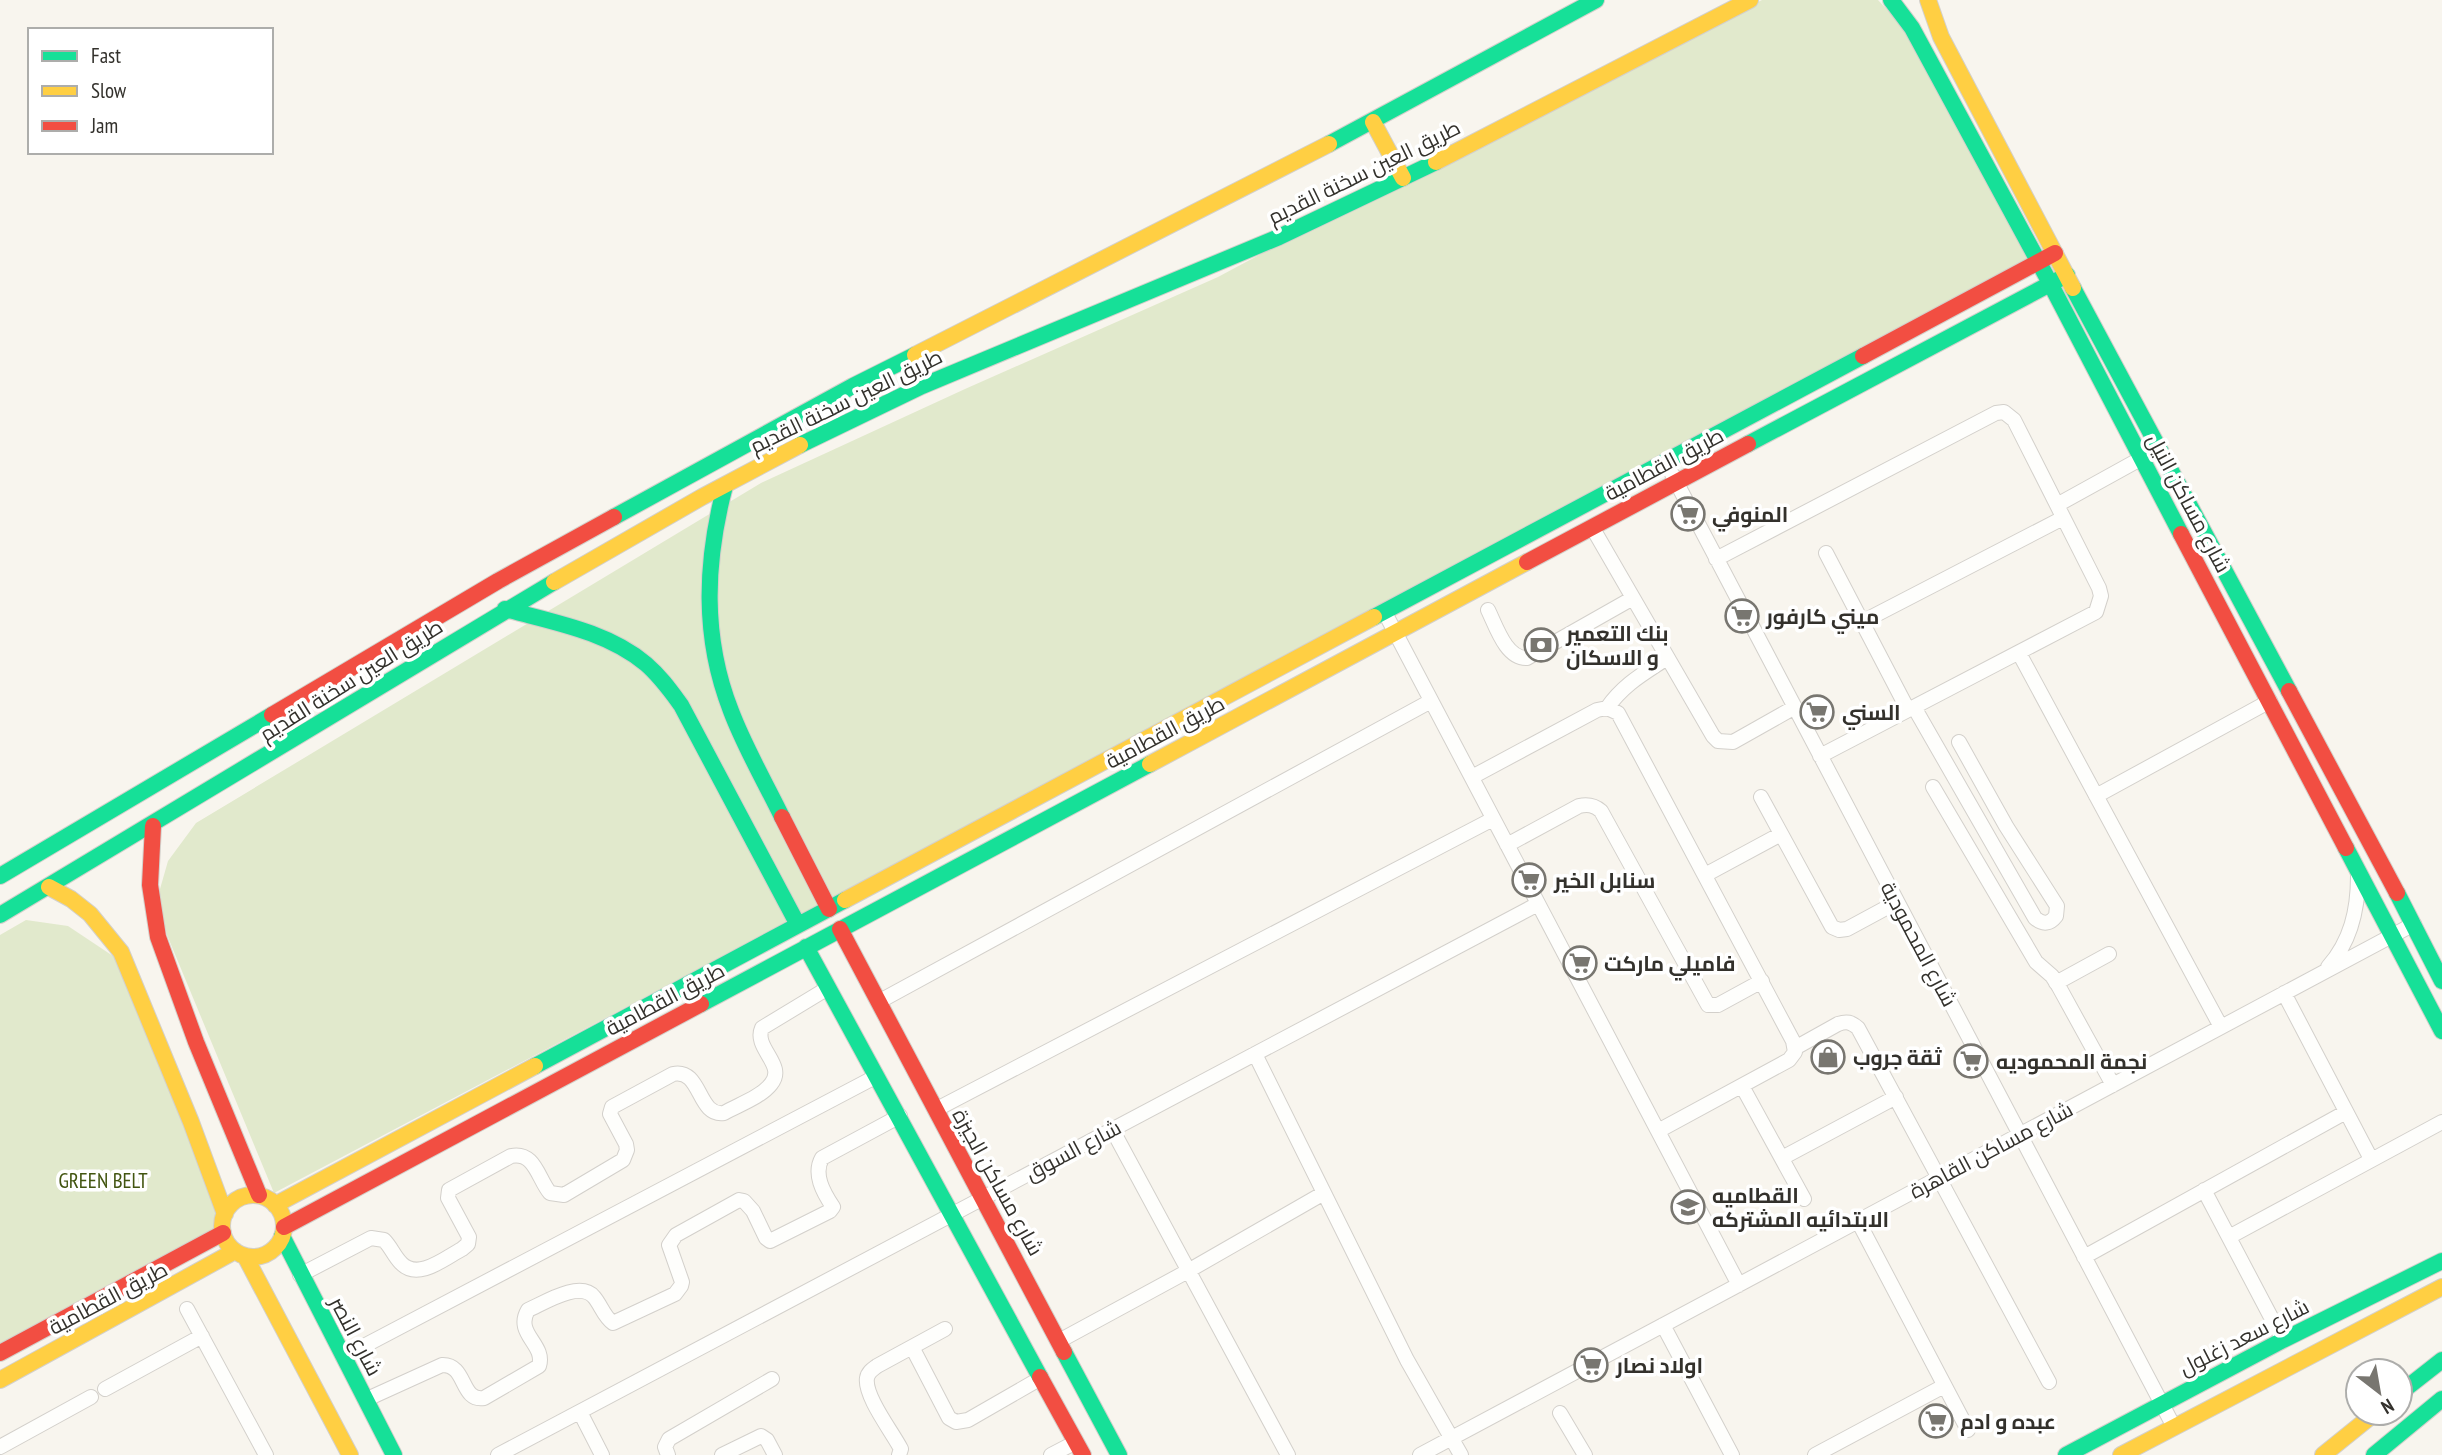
<svg xmlns="http://www.w3.org/2000/svg" width="2442" height="1455" font-family="'PT Sans Narrow',Cairo,sans-serif">
  <rect width="100%" height="100%" fill="#f8f5ee"/>
  <path fill="#e1e9cc" d="M1762,0H1878L1922,47L2037,262L274,1193L167,935L158,896L168,861L196,823L761,483L965,389L1218,277L1403,178Z
    M26,920L68,926L128,966L225,1214L223,1233L0,1350V935Z"/>
  <g fill="none" stroke-linecap="round" stroke-linejoin="round">
    <defs>
      <path id="street" d="M1672,474L2174,1427
        M2057,505L2142,458
        M1592,527L1713,736L1718,741L1733,742L1795,707
        M1826,553L1908,710
        M1716,559L1996,413L2004,412L2014,420L2099,588L2101,596L2096,612L1820,756
        M1488,610C1496,626 1506,659 1527,658L1633,598
        M1384,611L1739,1285
        M1862,622L2063,518
        M2019,653L2221,1027
        M1914,707L2035,918C2043,925 2050,924 2056,916L2057,906L2006,826L1959,742
        M1607,708C1624,684 1643,674 1667,658
        M1472,777L1597,710L1607,708L1618,713L1793,1041L1795,1052L1789,1060L1658,1131
        M1933,787L2036,962L2052,976L2059,987L2113,1085
        M2096,796L2270,701
        M1761,797L1832,927L1839,930L1847,929L1897,902
        M1507,845L1579,806C1588,804 1594,805 1601,811L1708,1005H1718L1762,981
        M1705,875L1781,834
        M2328,967C2351,941 2358,910 2358,876
        M2056,983L2109,954
        M2284,993L2371,1159
        M880,1001L1431,701
        M1795,1048L1838,1024C1847,1021 1851,1022 1858,1028L2049,1382
        M1255,1054L1407,1360L1461,1455
        M1742,1086L1804,1199
        M935,1110L1493,819
        M1112,1129L1288,1455
        M1782,1158L1896,1097
        M2204,1190L2283,1340
        M1858,1221L1968,1430
        M2229,1237L2442,1122
        M2084,1257L2346,1112
        M300,1275L371,1238L384,1240C391,1247 394,1256 401,1263C418,1281 445,1258 462,1249L468,1244L469,1237L448,1198L449,1190L511,1156C535,1151 538,1179 550,1193L564,1195L623,1160L627,1150L626,1144L610,1114L612,1107L673,1074C702,1068 697,1117 724,1113C738,1105 761,1097 771,1084C787,1065 753,1048 762,1028L828,988
        M187,1309L266,1455
        M1663,1325L1732,1455
        M1059,1341L1188,1271L1324,1193
        M912,1347L949,1418L956,1422L968,1420L1041,1378
        M343,1357L877,1076
        M105,1389L202,1336
        M365,1400L442,1365C467,1364 460,1402 484,1398L539,1366C546,1344 514,1334 528,1310C544,1303 580,1280 594,1297C601,1305 604,1317 613,1323L675,1294L681,1286L682,1282L669,1245L676,1235L739,1200L744,1201L753,1211L766,1238L770,1241L830,1211L833,1207C823,1192 813,1174 822,1158L900,1116
        M580,1412L602,1455
        M1560,1413L1585,1455
        M0,1447L91,1397
        M498,1455L1538,904
        M668,1455L665,1447L669,1439L772,1379
        M722,1455L761,1436L767,1440L775,1455
        M899,1455L901,1449C893,1433 864,1396 867,1378C868,1372 873,1369 877,1366L945,1329
        M1051,1455L1076,1442
        M1420,1455L2414,924
        M1815,1455L1944,1386"/>
      <path id="fast" d="M1891,0L1912,28L2050,283L2181,534
        M1329,144L1596,0
        M2073,288L2289,691
        M1748,444L2067,275
        M800,445L922,386L1279,237L1436,162
        M725,486C705,562 702,637 731,711C745,748 765,782 782,817
        M614,517L853,386L915,355
        M505,609C552,622 607,631 646,664C660,676 670,690 681,705L798,925
        M1374,617L1863,356
        M2346,848L2442,1031
        M0,876L272,715
        M2397,893L2442,981
        M0,915L554,582
        M806,947L1040,1377
        M701,1004L1150,764
        M535,1066L845,900
        M282,1236L394,1455
        M1064,1352L1119,1455
        M2400,1393L2442,1360
        M2066,1455L2283,1340L2442,1261
        M2374,1455L2442,1399"/>
      <path id="slow" d="M1928,0L1941,37L2073,288
        M1373,122L1403,178
        M1436,162L1750,0
        M915,355L1329,144
        M554,582L702,497L800,445
        M1150,764L1527,562
        M49,887L71,899L90,914L121,952L191,1122L225,1214
        M845,900L1374,617
        M222 1226a31 31 0 1 1 62 0a31 31 0 1 1-62 0Z
        M275,1205L535,1066
        M245,1256L350,1455
        M0,1380L235,1251
        M2121,1455L2442,1287
        M2323,1455L2375,1413"/>
      <path id="jam" d="M1863,356L2055,253
        M2181,534L2346,848
        M1527,562L1748,444
        M2289,691L2397,893
        M272,715L498,581L614,517
        M782,817L829,909
        M153,826L150,885L158,937L196,1042L259,1195
        M840,929L1064,1352
        M284,1227L701,1004
        M0,1353L223,1233
        M1040,1377L1083,1455"/>
    </defs>
    <use href="#street" stroke="#d3d0cb" stroke-width="16"/>
    <use href="#fast" stroke="#d3d0cb" stroke-width="18"/>
    <use href="#slow" stroke="#d3d0cb" stroke-width="18"/>
    <use href="#jam" stroke="#d3d0cb" stroke-width="18"/>
    <use href="#street" stroke="#fefefc" stroke-width="14"/>
    <use href="#fast" stroke="#16e098" stroke-width="16"/>
    <use href="#slow" stroke="#ffcf43" stroke-width="16"/>
    <use href="#jam" stroke="#f24e42" stroke-width="16"/>
  </g>
  <defs>
    <symbol id="supermarket-ring" viewBox="-11 -11 22 22"><circle r="9.5" fill="#fff" stroke="#787670" stroke-width="1.5"/><path d="M-6-5.5h2.5l.6 2H6L4.5 2H-2.5L-4.4-4H-6ZM-1.5 3.2a1.3 1.3 0 1 0 .1 0ZM3 3.2a1.3 1.3 0 1 0 .1 0Z" fill="#787670"/></symbol>
    <symbol id="bank-ring" viewBox="-11 -11 22 22"><circle r="9.5" fill="#fff" stroke="#787670" stroke-width="1.5"/><path d="M-6-4H6V4H-6ZM0-2.3a2.3 2.3 0 1 0 0 4.6a2.3 2.3 0 1 0 0-4.6Z" fill="#787670"/></symbol>
    <symbol id="shop-ring" viewBox="-11 -11 22 22"><circle r="9.5" fill="#fff" stroke="#787670" stroke-width="1.5"/><path d="M-5-2.5h2.3a2.7 3.5 0 0 1 5.4 0H5L5.5 6h-11ZM-1.5-2.5h3a1.5 2.3 0 0 0-3 0Z" fill="#787670"/></symbol>
    <symbol id="school-ring" viewBox="-11 -11 22 22"><circle r="9.5" fill="#fff" stroke="#787670" stroke-width="1.5"/><path d="M0-5L7-2L0 1L-7-2ZM-4 1L0 2.5L4 1V4Q0 6-4 4Z" fill="#787670"/></symbol>
  </defs>
  <g fill-rule="evenodd">
    <use href="#supermarket-ring" x="1669" y="495" width="38" height="38"/>
    <use href="#supermarket-ring" x="1723" y="597" width="38" height="38"/>
    <use href="#bank-ring" x="1522" y="626" width="38" height="38"/>
    <use href="#supermarket-ring" x="1798" y="693" width="38" height="38"/>
    <use href="#supermarket-ring" x="1510" y="861" width="38" height="38"/>
    <use href="#supermarket-ring" x="1561" y="944" width="38" height="38"/>
    <use href="#shop-ring" x="1809" y="1038" width="38" height="38"/>
    <use href="#supermarket-ring" x="1952" y="1042" width="38" height="38"/>
    <use href="#school-ring" x="1669" y="1188" width="38" height="38"/>
    <use href="#supermarket-ring" x="1572" y="1346" width="38" height="38"/>
    <use href="#supermarket-ring" x="1917" y="1402" width="38" height="38"/>
  </g>
  <g text-anchor="middle" dominant-baseline="central" stroke-width="7" stroke-linejoin="round" paint-order="stroke">
    <g font-size="21" fill="#33312c" stroke="#fff">
      <text transform="translate(1364 172) rotate(-26)">طريق العين سخنة القديم</text>
      <text transform="translate(846 401) rotate(-26)">طريق العين سخنة القديم</text>
      <text transform="translate(1664 464) rotate(-28)">طريق القطامية</text>
      <text transform="translate(2189 503) rotate(62)">شارع مساكن النيل</text>
      <text transform="translate(351 680) rotate(-32)">طريق العين سخنة القديم</text>
      <text transform="translate(1165 732) rotate(-28)">طريق القطامية</text>
      <text transform="translate(1919 944) rotate(62)">شارع المحمودية</text>
      <text transform="translate(665 999) rotate(-28)">طريق القطامية</text>
      <text transform="translate(1073 1150) rotate(-28)">شارع السوق</text>
      <text transform="translate(1991 1150) rotate(-28)">شارع مساكن القاهرة</text>
      <text transform="translate(998 1182) rotate(61)">شارع مساكن الجيزة</text>
      <text transform="translate(108 1298) rotate(-28)">طريق القطامية</text>
      <text transform="translate(356 1336) rotate(62)">شارع النصر</text>
      <text transform="translate(2244 1337) rotate(-27)">شارع سعد زغلول</text>
    </g>
    <g font-size="21" font-weight="bold" fill="#33312c" stroke="#fff" text-anchor="start">
      <text x="1712" y="514">المنوفي</text>
      <text x="1766" y="616">ميني كارفور</text>
      <text x="1566" y="633">بنك التعمير<tspan x="1566" dy="24">و الاسكان</tspan></text>
      <text x="1842" y="712">السني</text>
      <text x="1554" y="880">سنابل الخير</text>
      <text x="1604" y="963">فاميلي ماركت</text>
      <text x="1853" y="1057">ثقة جروب</text>
      <text x="1996" y="1061">نجمة المحموديه</text>
      <text x="1712" y="1195">القطاميه<tspan x="1712" dy="24">الابتدائيه المشتركه</tspan></text>
      <text x="1616" y="1365">اولاد نصار</text>
      <text x="1960" y="1421">عبده و ادم</text>
    </g>
    <g font-size="21" fill="#425510" stroke="#fff">
      <text x="103" y="1180">GREEN BELT</text>
    </g>
  </g>
  <rect x="28" y="28" width="245" height="126" fill="#ffffff" stroke="#adadab" stroke-width="2"/>
  <rect x="42" y="51" width="35" height="10" fill="#16e098" stroke="#adadab" stroke-width="2"/>
  <text x="91" y="63" font-size="21" fill="#33312c">Fast</text>
  <rect x="42" y="86" width="35" height="10" fill="#ffcf43" stroke="#adadab" stroke-width="2"/>
  <text x="91" y="98" font-size="21" fill="#33312c">Slow</text>
  <rect x="42" y="121" width="35" height="10" fill="#f24e42" stroke="#adadab" stroke-width="2"/>
  <text x="91" y="133" font-size="21" fill="#33312c">Jam</text>
  <g transform="translate(2379 1392) rotate(149)"><circle r="33" fill="#ffffff" stroke="#adadab" stroke-width="2"/>
  <path d="M0-5L12 26L0 18L-12 26Z" fill="#787670"/>
  <text y="-10" font-size="19" font-weight="bold" text-anchor="middle" fill="#33312c">N</text>
  </g>
</svg>
